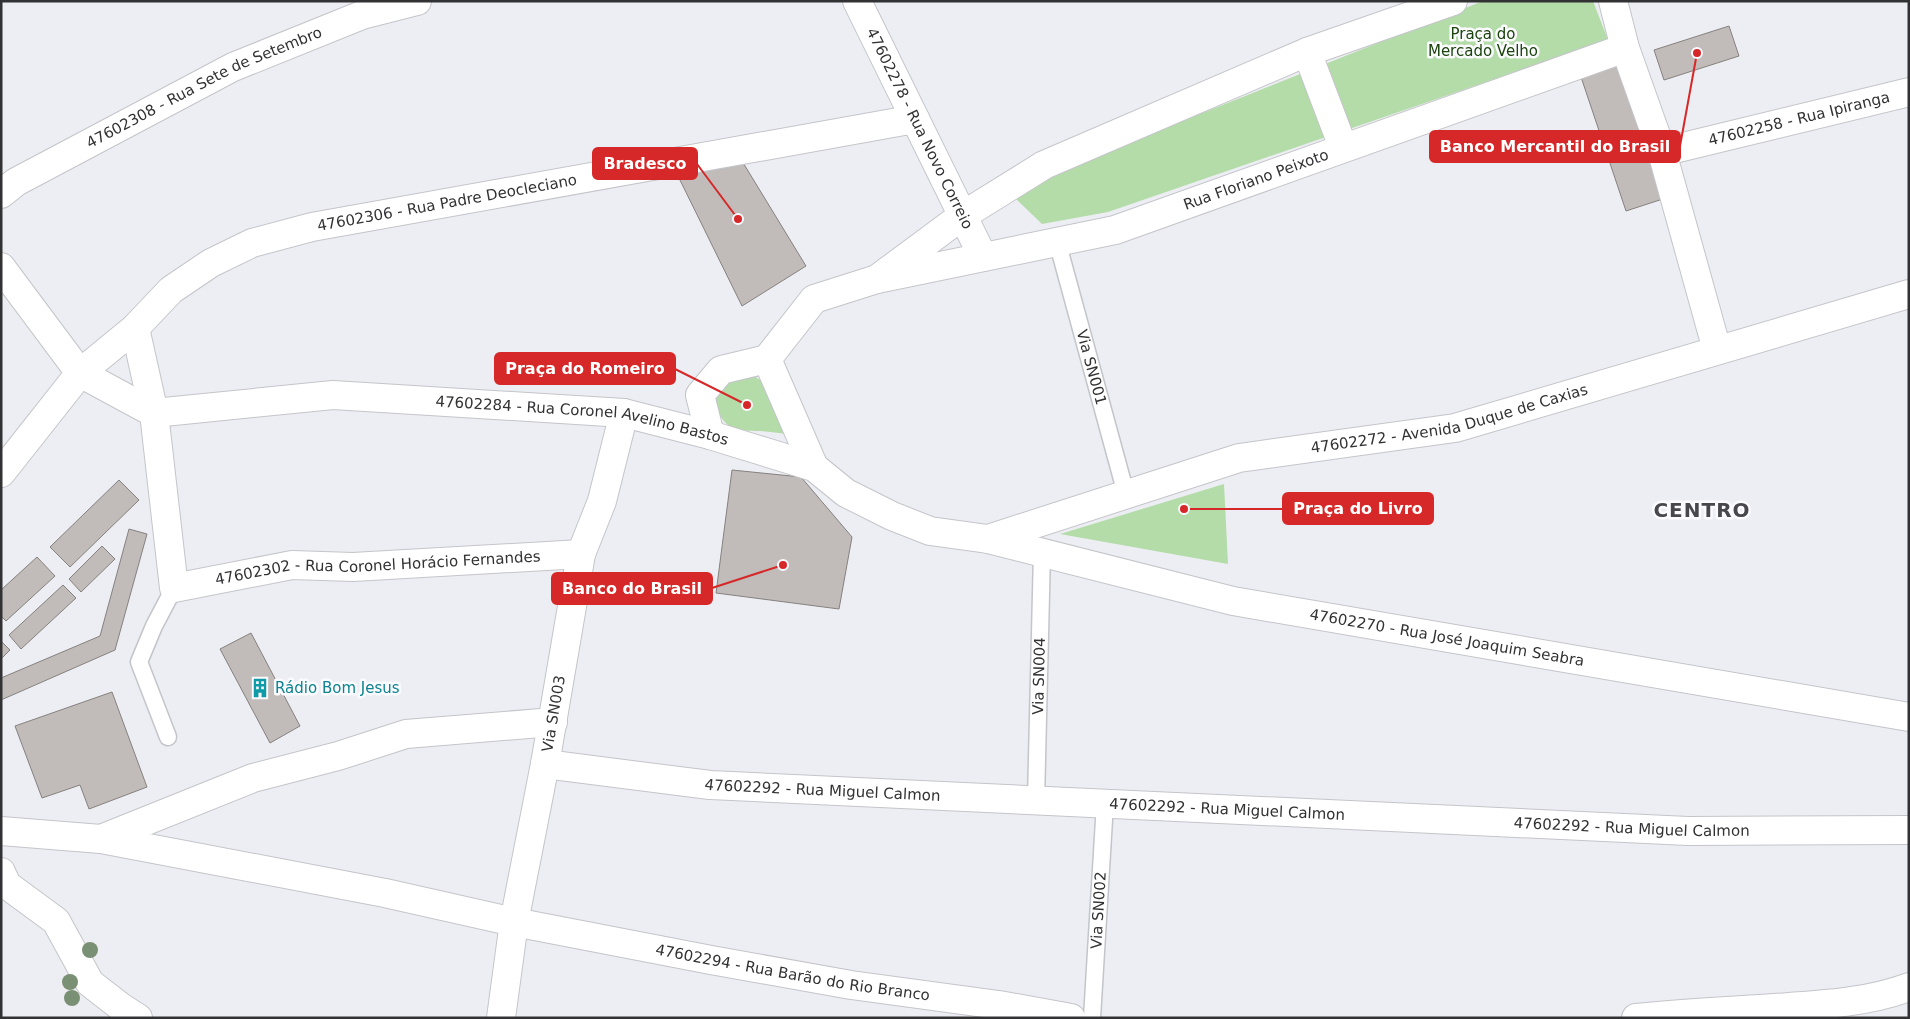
<svg xmlns="http://www.w3.org/2000/svg" width="1910" height="1019" font-family="'DejaVu Sans',sans-serif">
  <rect width="100%" height="100%" fill="#edeef3"/>
  <path fill="#b4dca9" d="M1483,1H1593L1608,40L1108,212L1042,224L1014,197L1047,175Z
    M753,375L763,382L787,434C777,433 766,431 756,431C748,430 740,432 733,428C717,421 708,392 726,383C734,379 744,378 753,375Z
    M1224,484L1228,564L1060,534Z"/>
  <path fill="#c1bcb9" stroke="#85817e" d="M1729,26L1739,56L1664,80L1654,50Z
    M1626,59L1672,196L1626,211L1580,74Z
    M742,161L806,266L742,306L676,172Z
    M732,470L801,477L852,537L839,609L716,593Z
    M119,480L139,500L70,567L50,547Z
    M129,529L147,534L115,650L1,700V678L100,636Z
    M102,546L115,559L81,592L69,579Z
    M37,557L55,576L6,621L1,616V590Z
    M63,585L76,598L21,649L9,635Z
    M251,633L300,726L270,743L220,649Z
    M1,641L10,650L1,659Z
    M112,692L147,787L89,809L80,785L42,798L15,726Z"/>
  <g fill="none" stroke-linecap="round" stroke-linejoin="round">
    <defs>
      <g id="service">
        <path id="s1" d="M1057,241L1126,494"/>
        <path d="M168,737L139,662L154,626L174,588"/>
        <path id="s2" d="M1036,800L1042,552"/>
        <path id="s3" d="M1092,1018L1105,803"/>
      </g>
      <g id="minor">
        <path id="s4" d="M857,1L983,257"/>
        <path id="s5" d="M1453,1L1307,52L1044,165L962,216L877,279L1115,230L1625,48"/>
        <path d="M1613,1L1625,48L1662,152L1717,350"/>
        <path d="M1307,52L1343,147"/>
        <path id="s6" d="M1662,152L1909,92"/>
        <path id="s7" d="M1,194L16,182L233,67L362,15L417,1"/>
        <path id="s8" d="M1,267L80,373L154,413L174,588L292,565L353,567L581,554"/>
        <path id="s9" d="M135,328L154,413L333,395L624,413L710,435L814,467L846,493L892,516L930,531L988,539L1233,601L1909,717"/>
        <path d="M767,359L814,467"/>
        <path d="M710,435L700,395L721,370L767,359L814,299L877,279"/>
        <path id="s10" d="M1,473L80,373L135,328L171,290L211,263L252,243L312,227L915,119"/>
        <path id="s11" d="M545,764L710,785L1688,831L1909,830"/>
        <path id="s12" d="M1,831L101,839L385,893L514,922L711,960L851,985L999,1005L1071,1018"/>
        <path d="M101,839L253,778L338,756L406,734L553,722"/>
        <path d="M1,872L7,885L56,921L90,983L121,1007L138,1018"/>
        <path id="s13" d="M501,1018L514,922L545,764L581,554L602,501L624,413"/>
        <path d="M1636,1018C1682,1013 1728,1011 1774,1008C1819,1005 1866,1003 1909,987"/>
      </g>
      <g id="tertiary">
        <path id="s14" d="M988,539L1239,458L1455,428L1909,294"/>
      </g>
    </defs>
    <use href="#service" stroke="#c4c5ca" stroke-width="19"/>
    <use href="#minor" stroke="#c4c5ca" stroke-width="30"/>
    <use href="#tertiary" stroke="#c4c5ca" stroke-width="30"/>
    <use href="#service" stroke="#fff" stroke-width="16"/>
    <use href="#minor" stroke="#fff" stroke-width="28"/>
    <use href="#tertiary" stroke="#fff" stroke-width="28"/>
  </g>
  <g fill="#7a9074">
    <circle cx="90" cy="950" r="8"/>
    <circle cx="70" cy="982" r="8"/>
    <circle cx="72" cy="998" r="8"/>
  </g>
  <defs>
    <symbol id="building-bare" viewBox="-9 -9 18 18"><path d="M-4-6H4V6H1V3H-1V6H-4ZM-2.5-4.3h1.7v1.8h-1.7ZM.8-4.3h1.7v1.8H.8ZM-2.5-1h1.7V.8h-1.7ZM.8-1h1.7V.8H.8Z" fill="#0f9aa8" stroke="#fbfbff" stroke-width="2.5" paint-order="stroke"/></symbol>
  </defs>
  <g fill-rule="evenodd">
    <use href="#building-bare" x="246" y="674" width="28" height="28"/>
  </g>
  <g text-anchor="middle" dominant-baseline="central" stroke-width="5" stroke-linejoin="round" paint-order="stroke">
    <g font-size="15" fill="#1b440c" stroke="#fbfbff">
      <text x="1483" y="34">Praça do<tspan x="1483" dy="17">Mercado Velho</tspan></text>
    </g>
    <g font-size="15" fill="#323234" stroke="#fbfbff">
      <text stroke="none"><textPath href="#s7" startOffset="230">47602308 - Rua Sete de Setembro</textPath></text>
      <text stroke="none"><textPath href="#s6" startOffset="141">47602258 - Rua Ipiranga</textPath></text>
      <text stroke="none"><textPath href="#s4" startOffset="142">47602278 - Rua Novo Correio</textPath></text>
      <text stroke="none"><textPath href="#s5" startOffset="1036">Rua Floriano Peixoto</textPath></text>
      <text stroke="none"><textPath href="#s10" startOffset="544">47602306 - Rua Padre Deocleciano</textPath></text>
      <text stroke="none"><textPath href="#s1" startOffset="131">Via SN001</textPath></text>
      <text stroke="none"><textPath href="#s14" startOffset="478">47602272 - Avenida Duque de Caxias</textPath></text>
      <text stroke="none"><textPath href="#s9" startOffset="518">47602284 - Rua Coronel Avelino Bastos</textPath></text>
      <text stroke="none"><textPath href="#s8" startOffset="598">47602302 - Rua Coronel Horácio Fernandes</textPath></text>
      <text stroke="none"><textPath href="#s9" startOffset="1418">47602270 - Rua José Joaquim Seabra</textPath></text>
      <text stroke="none"><textPath href="#s2" startOffset="124">Via SN004</textPath></text>
      <text stroke="none"><textPath href="#s13" startOffset="309">Via SN003</textPath></text>
      <text stroke="none"><textPath href="#s11" startOffset="279">47602292 - Rua Miguel Calmon</textPath></text>
      <text stroke="none"><textPath href="#s11" startOffset="684">47602292 - Rua Miguel Calmon</textPath></text>
      <text stroke="none"><textPath href="#s11" startOffset="1089">47602292 - Rua Miguel Calmon</textPath></text>
      <text stroke="none"><textPath href="#s3" startOffset="108">Via SN002</textPath></text>
      <text stroke="none"><textPath href="#s12" startOffset="805">47602294 - Rua Barão do Rio Branco</textPath></text>
    </g>
    <g font-size="15" fill="#0d838f" stroke="#fbfbff" text-anchor="start">
      <text x="275" y="688">Rádio Bom Jesus</text>
    </g>
    <g font-size="20" font-weight="bold" letter-spacing="1" fill="#47474c" stroke="#fbfbff">
      <text x="1702" y="510">CENTRO</text>
    </g>
  </g>
  <path fill="none" stroke="#d62828" stroke-width="2" d="M1697 53L1680 146M738 219L697 164M747 405L675 369M1184 509L1283 509M783 565L712 588"/>
  <g fill="#d62828" stroke="#fbfbff" stroke-width="2">
    <circle cx="1697" cy="53" r="5"/>
    <circle cx="738" cy="219" r="5"/>
    <circle cx="747" cy="405" r="5"/>
    <circle cx="1184" cy="509" r="5"/>
    <circle cx="783" cy="565" r="5"/>
  </g>
  <g fill="#d62828" stroke="#d62828" stroke-width="2">
    <rect x="1430" y="131" width="250" height="31" rx="5"/>
    <rect x="593" y="148" width="104" height="31" rx="5"/>
    <rect x="495" y="353" width="180" height="31" rx="5"/>
    <rect x="1283" y="493" width="150" height="31" rx="5"/>
    <rect x="552" y="573" width="160" height="31" rx="5"/>
  </g>
  <g font-size="16" text-anchor="middle" font-weight="bold" fill="#fff">
    <text x="1555" y="152">Banco Mercantil do Brasil</text>
    <text x="645" y="169">Bradesco</text>
    <text x="585" y="374">Praça do Romeiro</text>
    <text x="1358" y="514">Praça do Livro</text>
    <text x="632" y="594">Banco do Brasil</text>
  </g>
  <rect width="1910" height="1019" fill="none" stroke="#323234" stroke-width="5"/>
</svg>
